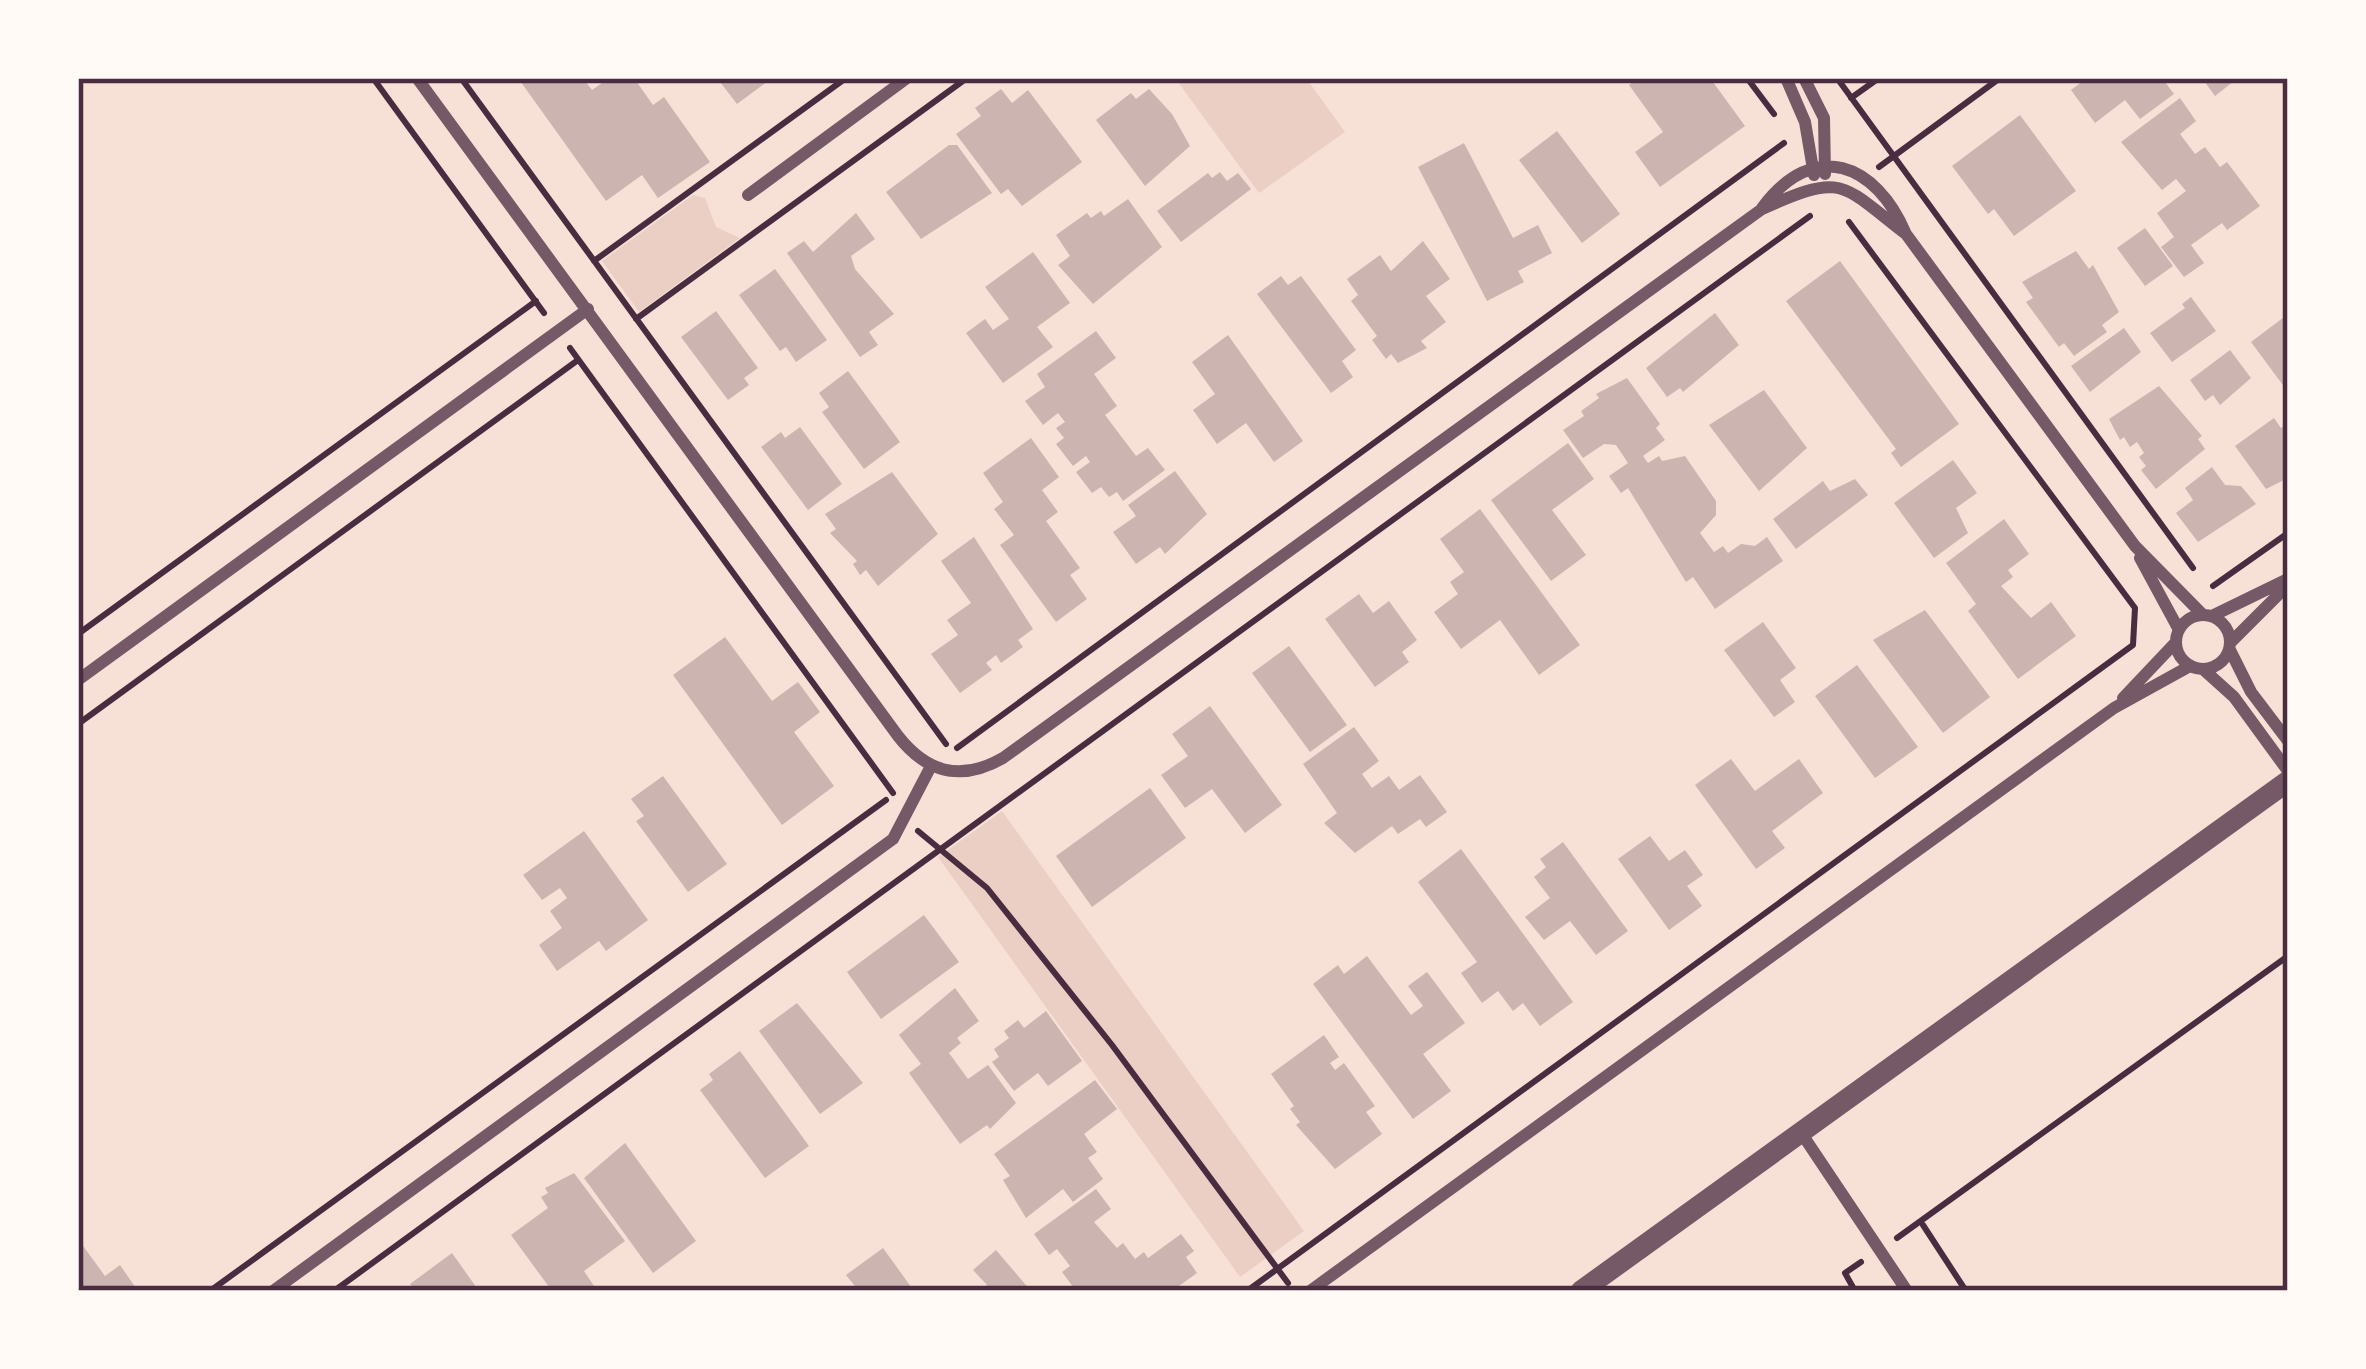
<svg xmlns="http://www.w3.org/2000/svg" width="2366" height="1369" font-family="'Varela Round',sans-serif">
  <rect width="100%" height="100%" fill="#f7e1d7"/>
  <path fill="#ebcfc5" d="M1175,78H1306L1345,132L1259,193Z
    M693,195L705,198L716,227L740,238L639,312L602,261Z
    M1002,811L1304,1231L1240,1277L938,857Z"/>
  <path fill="#ccb4b1" d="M518,78H583L592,90L609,78H634L653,105L664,97L710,162L658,198L642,175L606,201Z
    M717,78H772L737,104Z
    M1638,78H1710L1745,126L1660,187L1635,152L1663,132L1629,85Z
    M2087,78H2162L2174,94L2140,119L2125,100L2095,123L2071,90Z
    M2202,78H2238L2215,96Z
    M1001,89L1012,103L1028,90L1082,162L1022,206L1008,189L1001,194L956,134L981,116L975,108Z
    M1149,89L1172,114L1190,146L1145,186L1096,120L1131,93L1136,99Z
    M2180,98L2196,121L2180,134L2195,154L2205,147L2220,167L2227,162L2260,206L2227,230L2222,223L2191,245L2204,263L2184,277L2161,247L2174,237L2157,213L2186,191L2176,179L2162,190L2121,142Z
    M2020,115L2076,191L2014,236L1994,209L1988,214L1952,166Z
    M1557,131L1620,214L1582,243L1519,160Z
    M1464,143L1513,238L1538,225L1552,253L1518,271L1524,282L1487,301L1418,167Z
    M949,145H957L992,193L921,239L886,192Z
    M1220,172L1227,181L1238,173L1251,189L1181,242L1157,211L1208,173L1212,178Z
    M1128,199L1162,247L1093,304L1058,265L1070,256L1056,235L1087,213L1091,218L1101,211L1104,216Z
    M856,213L875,239L851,256L855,269L894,314L869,332L878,345L860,357L787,253L804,241L813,252Z
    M2145,228L2173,266L2145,286L2117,248Z
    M1423,241L1450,279L1426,296L1446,322L1421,341L1427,348L1398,363L1391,354L1386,359L1372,340L1377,336L1351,301L1358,295L1347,279L1380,255L1391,271Z
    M2076,251L2089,269L2093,265L2119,312L2102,325L2107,332L2074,356L2064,343L2059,347L2026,302L2033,298L2022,282Z
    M1033,252L1070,303L1037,327L1053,347L1003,383L966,333L985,319L993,330L1009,319L985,287Z
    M1840,261L1959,424L1901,467L1891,453L1896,449L1786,301Z
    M775,269L827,340L796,362L786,347L780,351L739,295Z
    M1281,276L1288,285L1301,276L1356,350L1342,361L1353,377L1331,393L1257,294Z
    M2191,297L2216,331L2172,362L2150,333L2185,308L2182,304Z
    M716,311L758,368L744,378L749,385L728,400L681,337Z
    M1715,313L1739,345L1683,392L1680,388L1667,397L1646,368Z
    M2288,314V392L2251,342Z
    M2124,328L2141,352L2090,392L2071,366Z
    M1096,331L1116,358L1094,374L1117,406L1105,415L1136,456L1148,448L1165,470L1123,501L1117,492L1109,497L1101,487L1092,493L1076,472L1090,462L1086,456L1073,466L1056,444L1064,438L1056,428L1065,422L1058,413L1043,425L1025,401L1045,387L1037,374Z
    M1228,335L1303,441L1274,462L1246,423L1217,444L1193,410L1215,394L1192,362Z
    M2230,350L2251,378L2220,405L2213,395L2205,401L2190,380Z
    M848,371L900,442L864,469L822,412L829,407L819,393Z
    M1627,378L1660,424L1656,428L1665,440L1643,456L1648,463L1659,456L1662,461L1685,456L1716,501V515L1700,533L1714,552L1723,546L1728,553L1741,544L1755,546L1767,537L1783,561L1715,609L1693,577L1686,582L1628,488L1621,493L1609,476L1628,463L1616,445L1604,444L1583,458L1563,430L1584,416L1581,411L1599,398L1596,394Z
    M2159,386L2202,436L2198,439L2205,449L2156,489L2141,470L2146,466L2139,457L2144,453L2137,442L2130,447L2124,437L2120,440L2109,419Z
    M1764,390L1807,448L1759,491L1709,425Z
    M2274,418L2281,428L2288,423V478L2266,489L2235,446Z
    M800,427L842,484L808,510L761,447L781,432L785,438Z
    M1031,438L1059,477L1042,490L1058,512L1046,521L1080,568L1070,575L1087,599L1056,622L1000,545L1014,535L994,509L1003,502L983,473Z
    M1568,443L1594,479L1552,510L1586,555L1551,581L1491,500Z
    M1953,460L1977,493L1956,508L1968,533L1934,558L1894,503Z
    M2212,467L2225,485L2241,486L2256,504L2198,542L2176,513L2193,500L2185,488Z
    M1175,471L1207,514L1165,554L1160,547L1136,564L1113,532L1136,516L1128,505Z
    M892,472L938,534L878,586L866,570L860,575L853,564L857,561L830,533L836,529L825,514Z
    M1855,479L1868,495L1796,549L1773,519L1823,481L1830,491Z
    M1480,509L1580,645L1539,675L1500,620L1461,649L1434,612L1458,594L1450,582L1464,572L1440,539Z
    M2004,519L2029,554L2008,570L2013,577L2001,586L2031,618L2051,602L2076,636L2018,679L1968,611L1976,604L1946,563Z
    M974,537L1033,629L1018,640L1023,647L1001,663L996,655L986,663L992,670L960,693L931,654L958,635L947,620L971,603L941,561Z
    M1359,594L1373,613L1389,601L1417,640L1402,652L1409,662L1375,687L1325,619Z
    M1925,610L1990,697L1943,733L1873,640Z
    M1763,622L1796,668L1780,680L1795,702L1774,717L1724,650Z
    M725,637L772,701L798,682L820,712L794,732L834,786L782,825L673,675Z
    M1289,646L1347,725L1310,752L1252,673Z
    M1857,665L1918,747L1875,778L1815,696Z
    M1210,706L1282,805L1245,833L1212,789L1185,808L1161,775L1188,756L1172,734Z
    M1354,727L1379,761L1362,774L1372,788L1389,776L1399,790L1420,775L1447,812L1426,827L1420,819L1398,834L1392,826L1355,853L1324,823L1337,813L1303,764Z
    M1731,759L1755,791L1799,759L1823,793L1772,831L1785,848L1756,869L1695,785Z
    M663,776L727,864L688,892L636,821L644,816L631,799Z
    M1150,788L1186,838L1092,907L1056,856Z
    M584,831L648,920L606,951L599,941L557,971L539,945L562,928L550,911L567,898L560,888L542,900L523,875Z
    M1650,836L1669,861L1685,850L1703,875L1687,886L1702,906L1669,930L1618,859Z
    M1563,842L1628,931L1596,955L1570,921L1544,940L1525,917L1550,898L1534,877L1546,867L1540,859Z
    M1461,849L1573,1002L1540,1026L1523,1003L1513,1011L1498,991L1482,1003L1461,973L1477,962L1418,882Z
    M924,915L959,962L881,1019L847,972Z
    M1367,956L1411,1015L1423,1006L1408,986L1427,972L1465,1023L1423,1054L1451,1091L1413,1119L1313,984L1338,965L1344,974Z
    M955,988L979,1021L957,1038L961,1043L949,1053L968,1079L988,1065L1016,1103L990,1129L987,1125L960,1144L909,1073L921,1064L899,1035Z
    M797,1003L863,1083L820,1114L759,1031Z
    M1046,1011L1082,1061L1048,1086L1038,1073L1014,1091L992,1062L999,1057L994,1049L1009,1038L1004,1031L1018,1020L1024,1028Z
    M1324,1035L1339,1057L1330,1063L1335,1070L1344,1063L1375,1106L1366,1112L1382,1134L1335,1169L1296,1125L1300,1122L1290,1109L1294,1106L1271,1074Z
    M740,1051L809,1146L765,1178L700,1090L713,1080L709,1074Z
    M1095,1080L1117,1109L1084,1134L1097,1152L1088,1158L1103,1179L1073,1202L1063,1189L1026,1218L1003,1180L1010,1176L994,1154Z
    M625,1143L696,1241L653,1273L584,1178Z
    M574,1173L625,1241L584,1271L594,1286L587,1291H552L511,1235L548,1208L541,1197L548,1193L545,1188Z
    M1096,1189L1111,1209L1094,1222L1117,1248L1123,1243L1135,1259L1144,1252L1148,1258L1181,1234L1194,1251L1186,1257L1197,1273L1172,1291L1160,1286L1154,1291H1076L1062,1272L1070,1266L1057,1249L1049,1255L1034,1234Z
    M78,1239L105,1276L120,1265L138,1291H78Z
    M883,1248L914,1291H859L846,1275Z
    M996,1250L1031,1291H980L987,1285L973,1270Z
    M452,1253L479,1291H415L410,1284Z"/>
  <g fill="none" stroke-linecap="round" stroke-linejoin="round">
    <path stroke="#4a2c40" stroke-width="6" d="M373,78L544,313
      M461,78L946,744
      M1747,78L1774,114
      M1837,78L2193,568
      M1851,98L1879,78
      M1879,167L2000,78
      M594,261L846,78
      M636,319L967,78
      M570,348L893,793
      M2213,586L2288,533
      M78,634L536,301
      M78,724L578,360
      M957,748L1784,143
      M918,831L987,888L1112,1045L1288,1283
      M1923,1225L1966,1291
      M1897,1238L2288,956
      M210,1291L886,800
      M334,1291L1810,216
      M1247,1291L2133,645L2135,608L1849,222
      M1855,1291L1845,1273L1861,1262"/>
    <path stroke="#755966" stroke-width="12" d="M417,78L898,736C927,773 961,782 1003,758L1762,209C1844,172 1840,183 1906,234
      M1786,78L1805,122L1814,175
      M1804,78L1824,118L1825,174
      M748,195L907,78
      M1762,208C1814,138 1876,163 1906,234L2135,546L2203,615
      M2140,558L2179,630
      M2176 642a27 27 0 1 1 54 0a27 27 0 1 1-54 0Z
      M2212,616L2288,579
      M2231,642L2288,585
      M2230,650L2251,692L2288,741
      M2204,670L2234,697L2288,771
      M78,680L588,309
      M2123,698L2176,642
      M1802,1134L1907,1291
      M273,1291L893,839L930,768
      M1310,1291L2114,708L2190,666"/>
    <path stroke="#755966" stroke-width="21" d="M1581,1291L2288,781"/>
  </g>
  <rect width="2366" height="1369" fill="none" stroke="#fffaf5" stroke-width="162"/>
  <rect x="81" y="81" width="2204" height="1207" fill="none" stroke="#4a2c40" stroke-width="4.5"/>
</svg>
